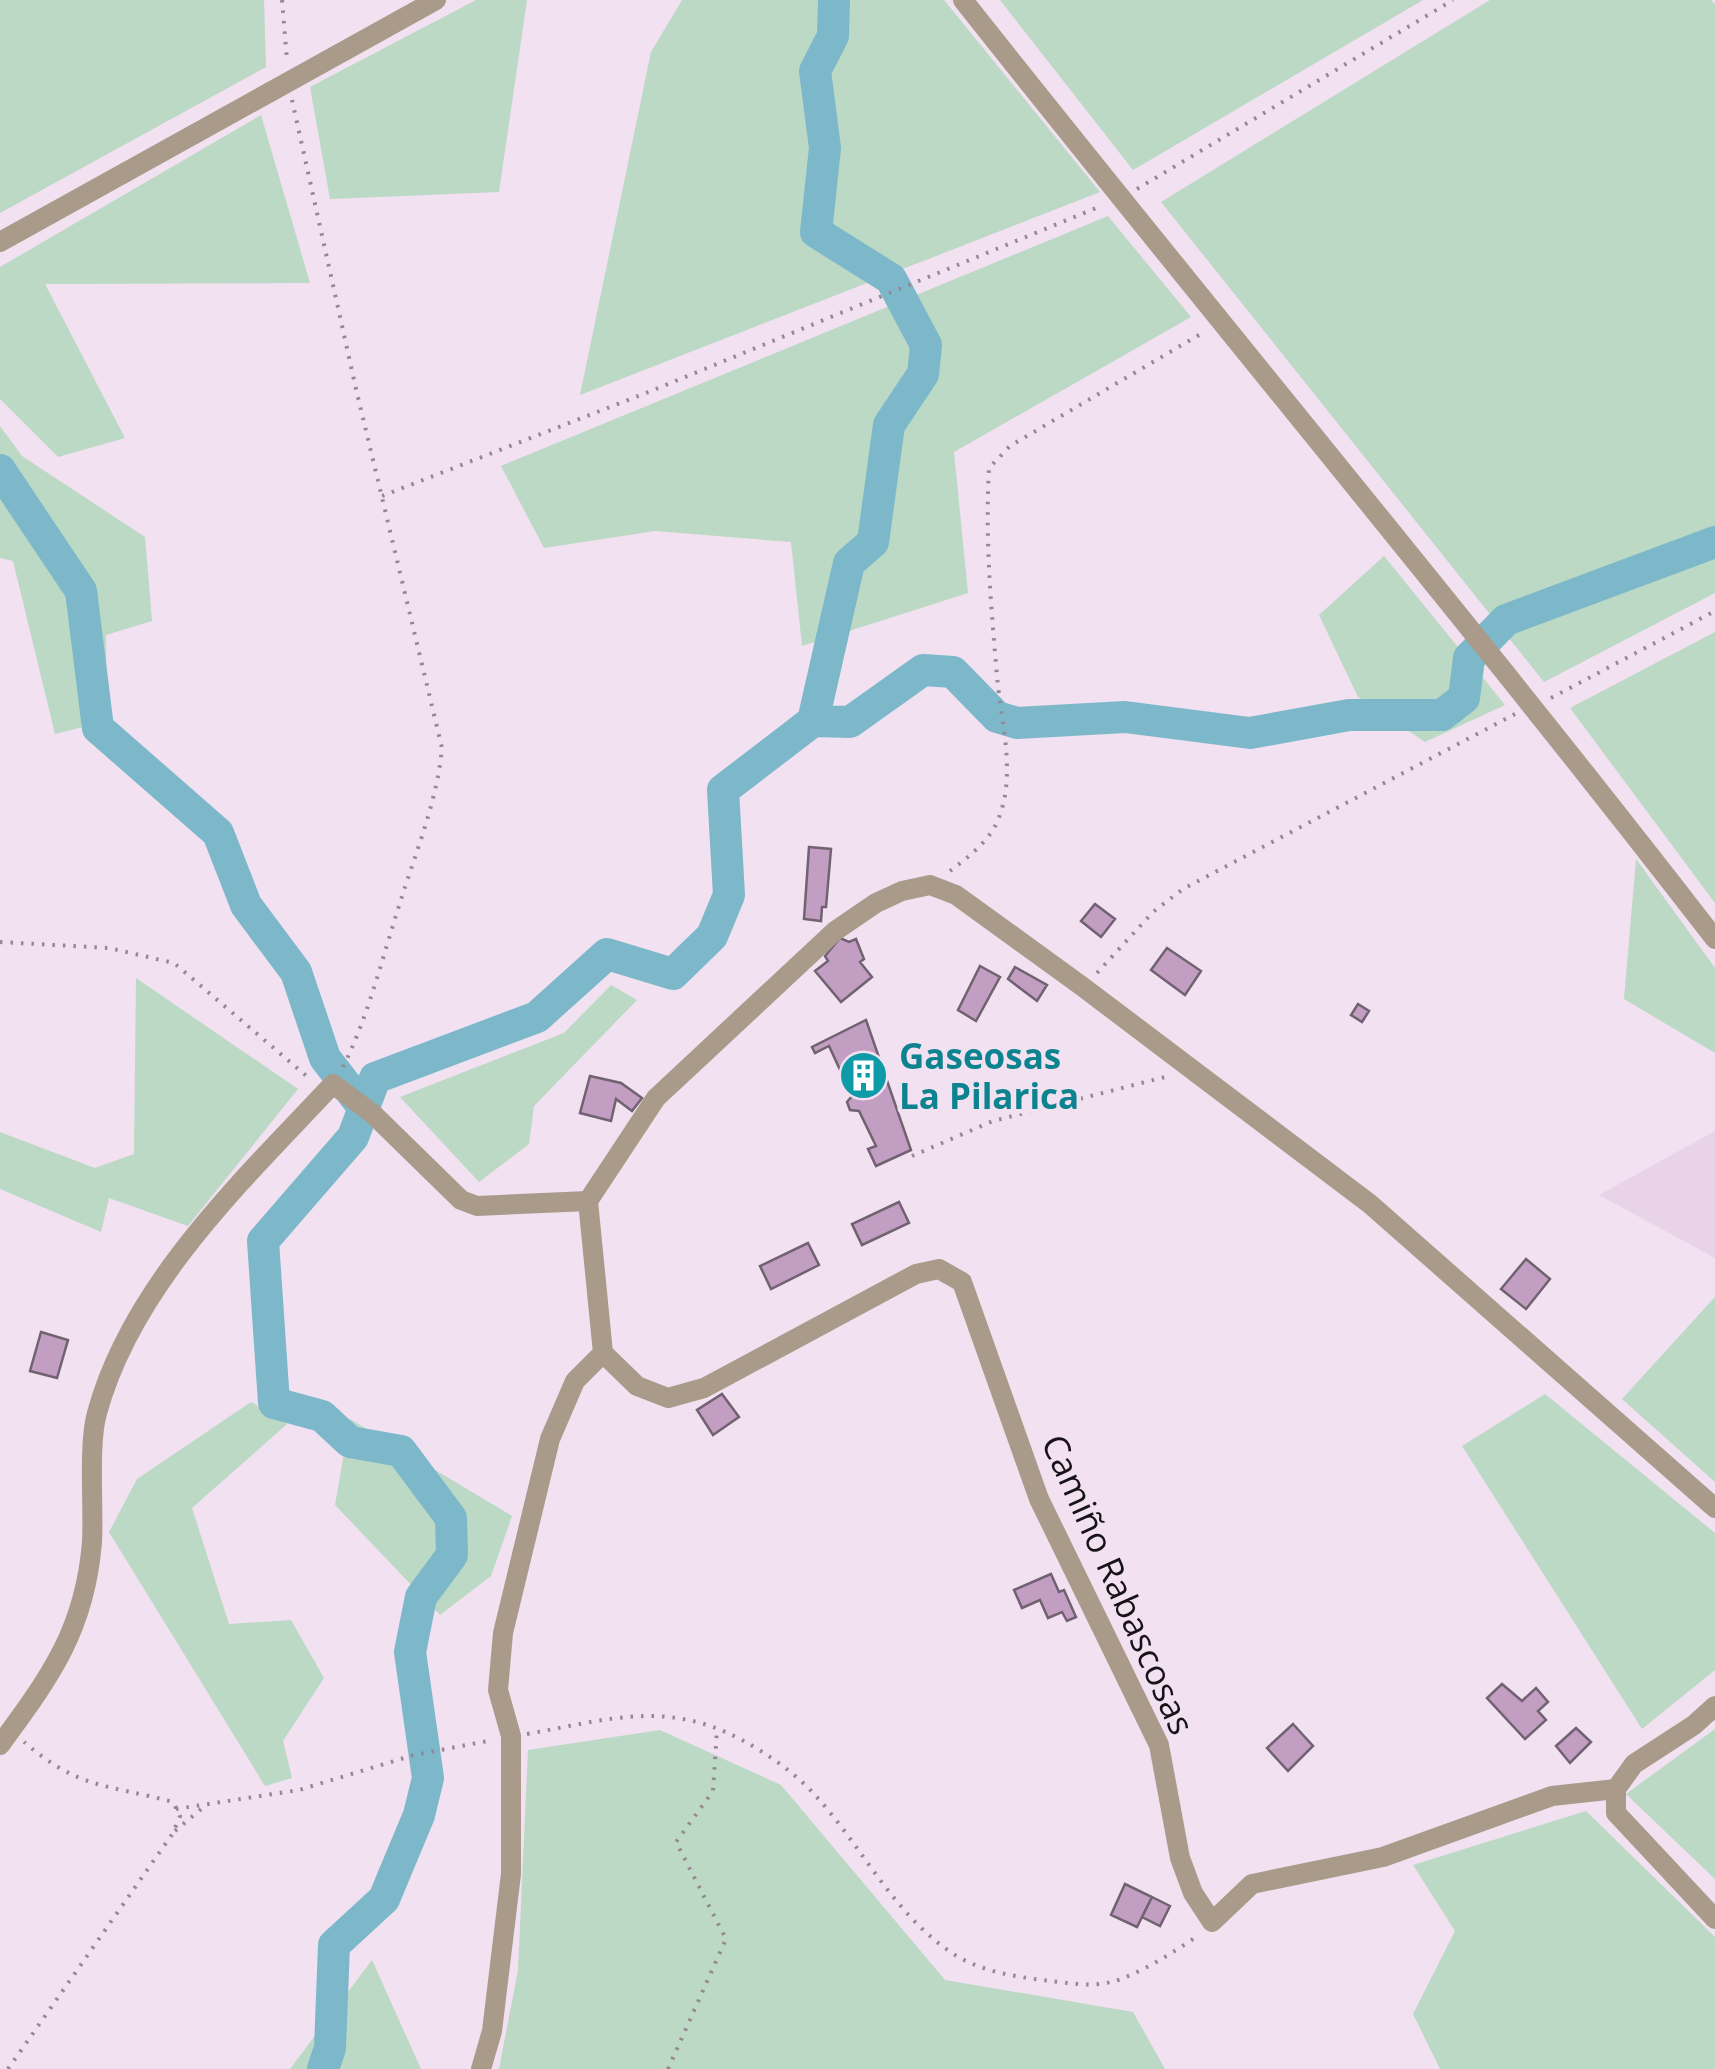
<svg xmlns="http://www.w3.org/2000/svg" width="1715" height="2069" font-family="'Open Sans',sans-serif">
  <rect width="100%" height="100%" fill="#f1e1f1"/>
  <path fill="#e9d3e8" d="M1715,1131V1258L1599,1195Z"/>
  <path fill="#bbd9c4" d="M0,0H264L266,67L0,213Z
    M476,0H527L499,192L330,199L310,87Z
    M682,0H944L1100,192L580,395L651,52Z
    M1000,0H1423L1133,170Z
    M1490,0H1711L1715,4V593L1544,682L1161,202Z
    M261,115L310,283L45,284L125,438L58,457L0,399V267Z
    M1108,216L1191,317L954,452L968,593L802,646L791,542L655,531L544,548L501,466Z
    M0,426L22,456L145,537L152,621L106,635L107,721L55,734L13,561L0,558Z
    M1384,556L1505,705L1425,742L1358,697L1319,615Z
    M1715,632V903L1570,708Z
    M1636,859L1715,968V1053L1624,999Z
    M136,978L298,1089L188,1226L109,1198L101,1232L0,1189V1132L95,1168L134,1154Z
    M611,985L637,1000L534,1106L529,1144L479,1182L400,1097L564,1033Z
    M1715,1297V1482L1622,1399Z
    M1545,1394L1715,1533V1670L1642,1729L1462,1446Z
    M251,1402L287,1424L192,1508L229,1624L291,1620L324,1678L283,1741L292,1778L265,1786L109,1532L137,1479Z
    M350,1419L512,1516L491,1576L440,1615L335,1505Z
    M1715,1729V1879L1626,1794Z
    M660,1730L781,1785L945,1980L1133,2012L1165,2069H499L518,1970L528,1750Z
    M1586,1811L1715,1937V2069H1440L1413,2014L1455,1931L1413,1865Z
    M372,1960L421,2069H290Z"/>
  <g fill="none" stroke-linecap="round" stroke-linejoin="round">
    <path stroke="#7cb8ca" stroke-width="32" d="M0,470L81,591L98,728L218,833L246,905L296,972L325,1058L363,1107
      M813,721L850,722L923,670L953,672L997,717L1017,723L1125,717L1250,733L1349,715H1442L1464,698L1469,658L1506,620L1715,542
      M323,2069L330,2048L334,1945L384,1899L419,1815L428,1778L410,1652L421,1597L452,1555L451,1518L401,1451L350,1442L322,1416L274,1403L263,1241L353,1137L375,1078L537,1017L607,954L673,974L712,936L729,895L723,790L813,721L849,563L873,542L889,425L923,374L926,345L891,279L816,232L825,148L815,71L833,36L834,0"/>
  </g>
  <path fill="#c39ec3" stroke="#706270" stroke-width="2.5" d="M809,847L831,849L826,907H822L821,921L804,919Z
    M1095,904L1115,919L1101,937L1081,921Z
    M840,938L849,942L856,939L864,959L860,962L872,977L841,1002L815,971L828,961L825,956Z
    M1167,948L1201,971L1185,995L1151,970Z
    M980,966L1000,977L976,1021L958,1010Z
    M1015,967L1047,985L1037,1001L1008,979Z
    M1358,1004L1369,1011L1362,1022L1351,1015Z
    M866,1020L911,1150L876,1166L868,1149L876,1146L859,1111L850,1110L847,1102L852,1096L829,1046L815,1053L812,1047Z
    M590,1076L621,1083L642,1098L632,1111L616,1099L611,1121L580,1113Z
    M899,1202L909,1223L862,1245L852,1224Z
    M808,1243L819,1265L771,1289L760,1266Z
    M1526,1259L1550,1279L1526,1309L1501,1289Z
    M41,1332L68,1340L57,1378L30,1371Z
    M722,1394L739,1417L713,1435L697,1410Z
    M1051,1574L1059,1592L1064,1590L1076,1617L1067,1621L1062,1612L1048,1618L1040,1600L1022,1608L1014,1590Z
    M1502,1684L1522,1701L1536,1688L1548,1702L1538,1711L1546,1720L1525,1739L1487,1698Z
    M1293,1724L1313,1746L1288,1771L1267,1748Z
    M1576,1728L1591,1742L1570,1763L1556,1746Z
    M1125,1884L1152,1897L1137,1927L1111,1915Z
    M1152,1897L1170,1906L1160,1926L1142,1917Z"/>
  <g fill="none" stroke-linecap="round" stroke-linejoin="round">
    <path stroke="#938893" stroke-width="4" stroke-dasharray="2.5 8" stroke-linecap="butt" d="M282,0L287,60
      M292,100L356,389L442,748C437,802 415,854 399,906C382,959 368,1017 343,1067
      M1137,189L1453,0
      M382,496L651,391L1101,206
      M1551,698L1715,611
      M950,871C966,859 984,845 994,828C1019,782 1001,724 997,676C991,607 985,537 989,468L1010,446L1204,332
      M0,942L109,948L174,963L310,1079
      M1097,973L1153,912L1183,889L1515,714
      M912,1156L993,1121L1169,1076
      M527,1734C606,1720 666,1699 742,1740C768,1754 795,1773 815,1795C862,1846 894,1916 955,1955C983,1972 1017,1977 1050,1981C1069,1983 1091,1987 1111,1982C1134,1977 1178,1950 1197,1936
      M176,1809L299,1790L414,1755L493,1740
      M175,1831L206,1805
      M8,2069L173,1833L180,1816L173,1802C107,1784 80,1790 24,1742
      M668,2069L726,1939L676,1842L713,1791L717,1729"/>
    <path stroke="#a99a8a" stroke-width="20" d="M963,0C1212,315 1470,622 1715,939
      M0,242L436,0
      M588,1201L656,1098L835,931L876,903L902,891L930,885L956,895L1083,987L1370,1204L1715,1508
      M0,1745C50,1677 85,1630 92,1542C94,1506 88,1445 97,1413C132,1284 244,1179 333,1084L373,1114L461,1200L477,1206L588,1201L603,1353L637,1386L668,1398L704,1388L916,1274L939,1269L962,1282L1039,1499L1159,1745L1180,1858L1193,1893L1212,1922L1252,1884L1383,1857L1552,1796L1616,1789L1634,1764L1694,1725L1715,1706
      M1616,1789V1813L1715,1919
      M481,2069L492,2031L511,1874V1736L498,1690L503,1633L550,1439L575,1381L603,1353"/>
  </g>
  <defs>
    <symbol id="building-disc" viewBox="-11 -11 22 22"><circle r="9.5" fill="#0f9aa8" stroke="#f1e1f1"/><path d="M-4-6H4V6H1V3H-1V6H-4ZM-2.5-4.3h1.7v1.8h-1.7ZM.8-4.3h1.7v1.8H.8ZM-2.5-1h1.7V.8h-1.7ZM.8-1h1.7V.8H.8Z" fill="#fff"/></symbol>
  </defs>
  <g fill-rule="evenodd">
    <use href="#building-disc" x="836" y="1048" width="55" height="55"/>
  </g>
  <g text-anchor="middle" dominant-baseline="central" stroke-width="9" stroke-linejoin="round" paint-order="stroke">
    <g font-size="35" font-weight="bold" fill="#0d838f" stroke="#f1e1f1" text-anchor="start">
      <text x="899" y="1055">Gaseosas<tspan x="899" dy="40">La Pilarica</tspan></text>
    </g>
    <g font-size="35" fill="#171217" stroke="#f1e1f1">
      <text transform="translate(1119 1584) rotate(66)">Camiño Rabascosas</text>
    </g>
  </g>
</svg>
